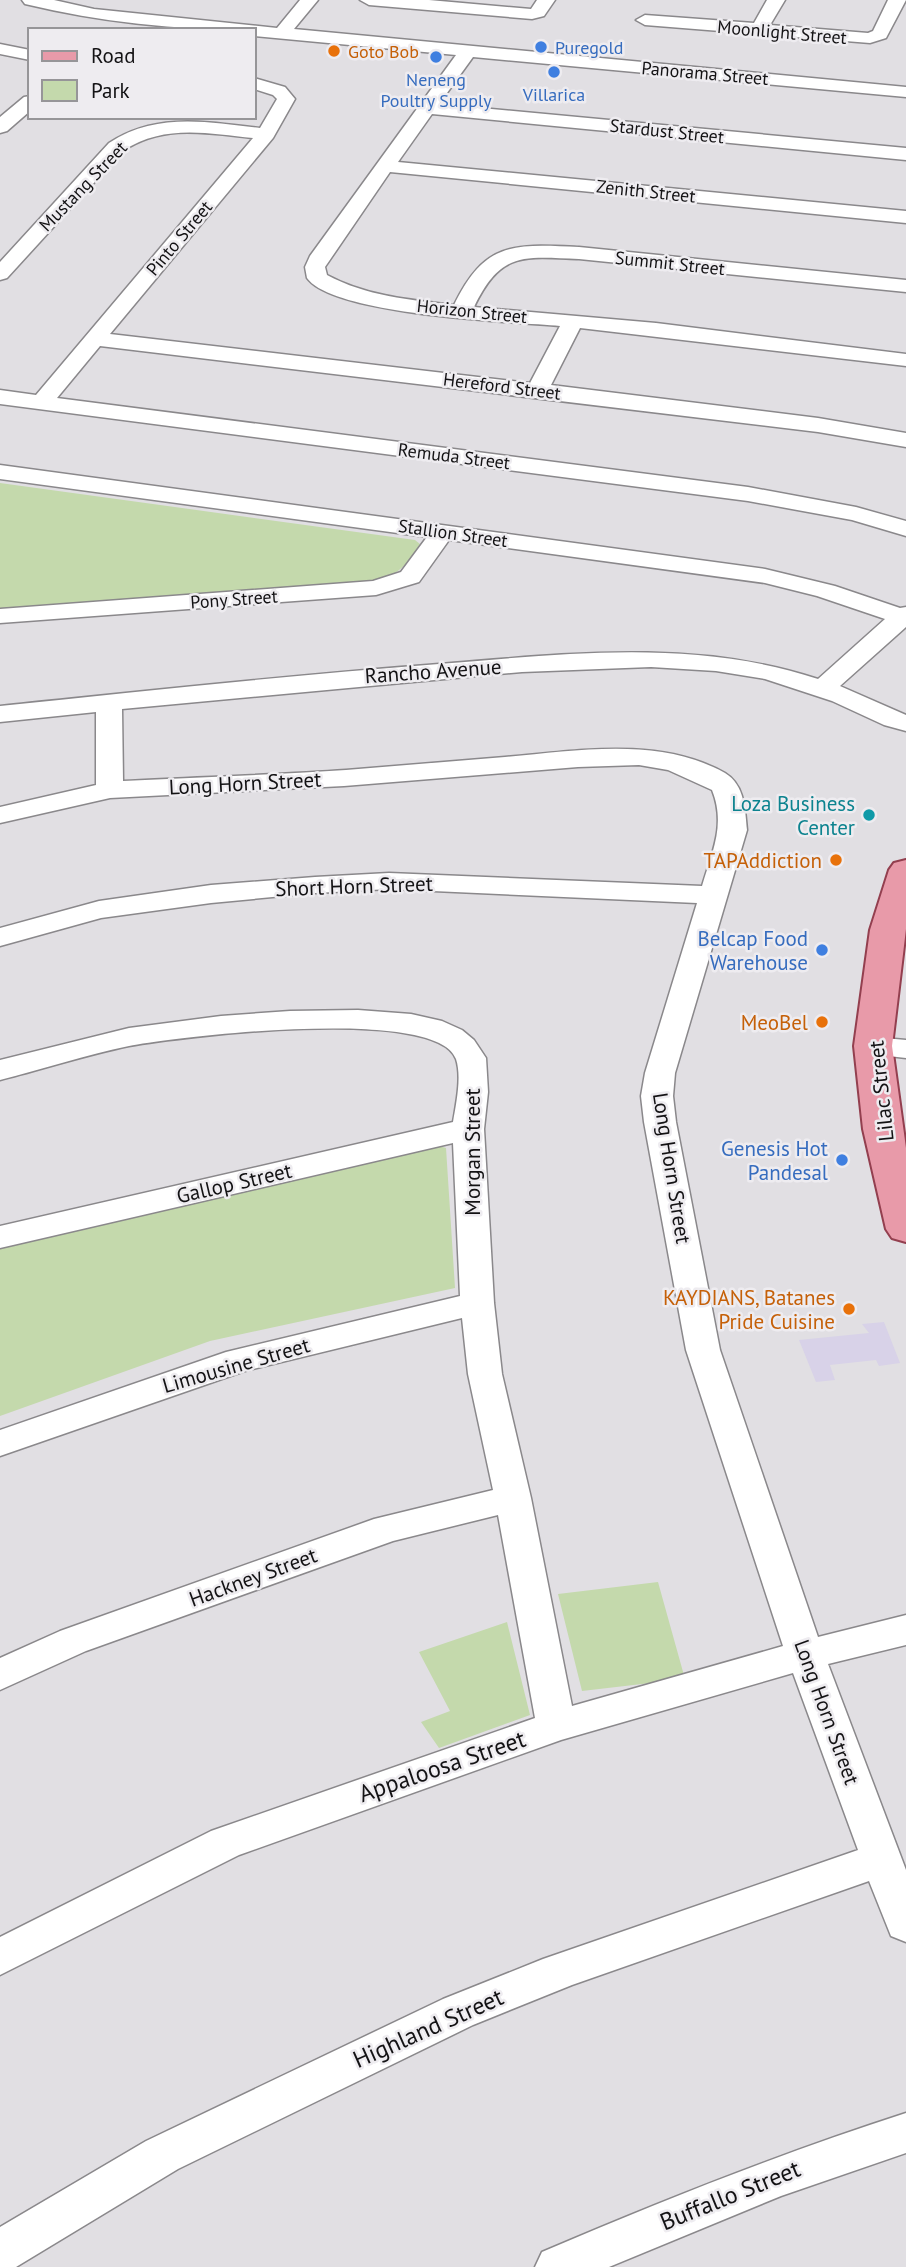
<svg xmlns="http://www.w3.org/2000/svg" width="906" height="2267" font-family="'PT Sans',sans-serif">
  <rect width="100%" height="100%" fill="#e1dfe3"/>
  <path fill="#d8d2e8" d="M884,1322L900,1363L879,1366L876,1360L830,1365L835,1380L816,1382L799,1340L869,1333L862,1324Z"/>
  <path fill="#c4d9ac" d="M0,483L415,540L420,544C402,574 393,576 360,586L0,612Z
    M423,1141L446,1148L455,1288L210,1341L0,1416V1248Z
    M658,1582L685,1679L582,1691L558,1594Z
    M507,1622L530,1715L439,1748L421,1722L450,1711L419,1652Z"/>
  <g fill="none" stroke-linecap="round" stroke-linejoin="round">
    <defs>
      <path id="minor" d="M22,0H54L94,9L277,28L300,0H318L294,29L906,87V97L473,57L439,104L906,148V160L432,114L398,162L906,211V223L390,172L325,267L327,275C366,296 410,300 454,305C485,241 514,244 579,247L906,280V292L579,259C523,257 501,251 474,307L656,323L906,354V366L580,328L551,385L818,418L906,433V447L818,432L100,346L57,398L748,487L856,507L906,521V536L852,520L748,501L0,404V390L36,395L253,138C206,133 163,124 123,151L7,278L0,280V262L109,143C156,112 207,122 260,128L277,99L273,95L254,89V78L285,87L295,99L273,138L110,334L530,383L560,326C512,322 333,315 307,278L305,267L310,256L456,55L254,36V30C176,30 100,22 25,4Z
        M360,0H429L531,9L537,0H555L544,16L532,19L369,5Z
        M767,0H785L770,25L868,33L873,31L888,0H906L886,38L870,43L645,25L636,20L645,15L754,23Z
        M0,44L30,50V60L0,54Z
        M30,96V111L7,131L0,133V117L24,97Z
        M0,465L765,569L835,586L900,608L906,607V627L840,686L906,715V731L884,725L832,701L765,679L716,671L651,667L522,672L122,709L123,781C198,777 272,775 346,770C399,766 452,761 505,757C577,751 659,736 725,773C745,785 745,810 747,830L675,1073L673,1096L676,1122L720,1350L818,1637L906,1615V1645L828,1664L906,1870V1942L891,1936L869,1881L572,1985L473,2025L178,2169L16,2267H0V2227L146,2141L443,1999L543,1959L858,1850L793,1673L561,1740L239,1855L0,1975V1937L211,1831L535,1718L498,1515L393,1541L86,1651L0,1690V1658L60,1631L374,1519L493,1490L468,1374L462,1318L245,1371L0,1456V1430L226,1352L460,1296L453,1143L0,1248V1226L453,1122C456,1104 462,1077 456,1059C437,1005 177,1037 129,1046C86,1055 43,1069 0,1080V1060L129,1028L221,1016L290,1011L358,1010L411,1014L442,1021L462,1030L474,1040L486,1058L488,1092L484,1129L494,1303L502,1374L531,1498L572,1706L783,1646L686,1350L644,1122L641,1096L645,1073L697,903L389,889L315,893L211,903L101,918L0,946V928L99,901L211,885L315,877L389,873L702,886C712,852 726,825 712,790L668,770L639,765L578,767L344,786L110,798L0,823V807L96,785V712L0,722V706C146,691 292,675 439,664C566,654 694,638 818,679L885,619L817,596L765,583L449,540L419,582L376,595L0,623V609L373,581L401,572L427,537L0,479Z
        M873,1037L906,1040V1058L862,1053L858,1046L862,1039Z
        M906,2113V2153L781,2196L609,2267H535L542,2252C661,2201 782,2153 906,2113Z"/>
      <path id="major" d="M906,860V929L892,1046L906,1148V1242L892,1238L886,1229L863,1129L854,1046L870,930L889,870L894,863Z"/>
    </defs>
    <use href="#minor" stroke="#8a888b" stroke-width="3"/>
    <use href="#major" stroke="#933f4f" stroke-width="4"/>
    <use href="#minor" fill="#fff" fill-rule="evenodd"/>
    <use href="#major" fill="#e89aa9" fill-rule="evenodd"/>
  </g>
  <g fill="#3f7fe0" stroke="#eeecf0" stroke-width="2.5">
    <circle cx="541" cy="47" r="7"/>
    <circle cx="436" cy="57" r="7"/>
    <circle cx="554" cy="72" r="7"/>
    <circle cx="822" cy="950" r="7"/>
    <circle cx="842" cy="1160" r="7"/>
  </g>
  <g fill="#e8710a" stroke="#eeecf0" stroke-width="2.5">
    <circle cx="334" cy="51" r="7"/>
    <circle cx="836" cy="860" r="7"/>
    <circle cx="822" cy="1022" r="7"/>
    <circle cx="849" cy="1309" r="7"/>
  </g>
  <circle fill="#0f9aa8" stroke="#eeecf0" stroke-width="2.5" cx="869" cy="815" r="7"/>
  <g text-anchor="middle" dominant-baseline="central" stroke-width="5" stroke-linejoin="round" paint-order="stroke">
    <g font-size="18" fill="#131214" stroke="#eeecf0">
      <text transform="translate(782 32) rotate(5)">Moonlight Street</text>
      <text transform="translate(705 73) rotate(5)">Panorama Street</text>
      <text transform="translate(667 131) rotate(6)">Stardust Street</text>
      <text transform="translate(83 186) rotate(-46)">Mustang Street</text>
      <text transform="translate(646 191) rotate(6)">Zenith Street</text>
      <text transform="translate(179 238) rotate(-50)">Pinto Street</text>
      <text transform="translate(670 263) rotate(6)">Summit Street</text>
      <text transform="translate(472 311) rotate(6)">Horizon Street</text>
      <text transform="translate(502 386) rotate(7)">Hereford Street</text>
      <text transform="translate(454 456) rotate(7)">Remuda Street</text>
      <text transform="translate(453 533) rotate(8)">Stallion Street</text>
      <text transform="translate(234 599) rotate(-4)">Pony Street</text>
    </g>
    <g font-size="18" fill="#366cbe" stroke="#eeecf0">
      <text x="555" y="47" text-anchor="start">Puregold</text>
      <text x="436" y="79">Neneng<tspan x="436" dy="21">Poultry Supply</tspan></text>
      <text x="554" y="94">Villarica</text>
    </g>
    <g font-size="18" fill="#c56008" stroke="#eeecf0" text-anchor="start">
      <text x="348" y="51">Goto Bob</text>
    </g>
    <g font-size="21" fill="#131214" stroke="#eeecf0">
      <text transform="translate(433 671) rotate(-4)">Rancho Avenue</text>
      <text transform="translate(245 783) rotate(-3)">Long Horn Street</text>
      <text transform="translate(354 886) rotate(-2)">Short Horn Street</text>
      <text transform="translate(881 1091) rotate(-96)">Lilac Street</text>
      <text transform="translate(472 1152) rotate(-90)">Morgan Street</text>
      <text transform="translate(672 1168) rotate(81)">Long Horn Street</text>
      <text transform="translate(234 1183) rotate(-13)">Gallop Street</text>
      <text transform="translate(236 1365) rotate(-16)">Limousine Street</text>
      <text transform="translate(253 1577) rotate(-20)">Hackney Street</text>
      <text transform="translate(827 1712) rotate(70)">Long Horn Street</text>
    </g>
    <g font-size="21" fill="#0d838f" stroke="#eeecf0" text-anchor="end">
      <text x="855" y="803">Loza Business<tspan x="855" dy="24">Center</tspan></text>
    </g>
    <g font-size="21" fill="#c56008" stroke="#eeecf0" text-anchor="end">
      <text x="822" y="860">TAPAddiction</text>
      <text x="808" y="1022">MeoBel</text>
      <text x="835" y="1297">KAYDIANS, Batanes<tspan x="835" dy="24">Pride Cuisine</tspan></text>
    </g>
    <g font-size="21" fill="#366cbe" stroke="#eeecf0" text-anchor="end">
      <text x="808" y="938">Belcap Food<tspan x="808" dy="24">Warehouse</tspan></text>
      <text x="828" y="1148">Genesis Hot<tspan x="828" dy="24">Pandesal</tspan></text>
    </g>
    <g font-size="24" fill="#131214" stroke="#eeecf0">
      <text transform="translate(442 1766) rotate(-19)">Appaloosa Street</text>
      <text transform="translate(428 2028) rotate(-24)">Highland Street</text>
      <text transform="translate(730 2195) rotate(-22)">Buffallo Street</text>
    </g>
  </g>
  <rect x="28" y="28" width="228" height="91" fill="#eeecf0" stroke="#969598" stroke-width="2"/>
  <rect x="42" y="51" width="35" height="10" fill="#e89aa9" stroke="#969598" stroke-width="2"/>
  <text x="91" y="63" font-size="21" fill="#131214">Road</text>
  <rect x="42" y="80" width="35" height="21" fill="#c4d9ac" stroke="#969598" stroke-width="2"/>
  <text x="91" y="98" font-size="21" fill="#131214">Park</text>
</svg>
